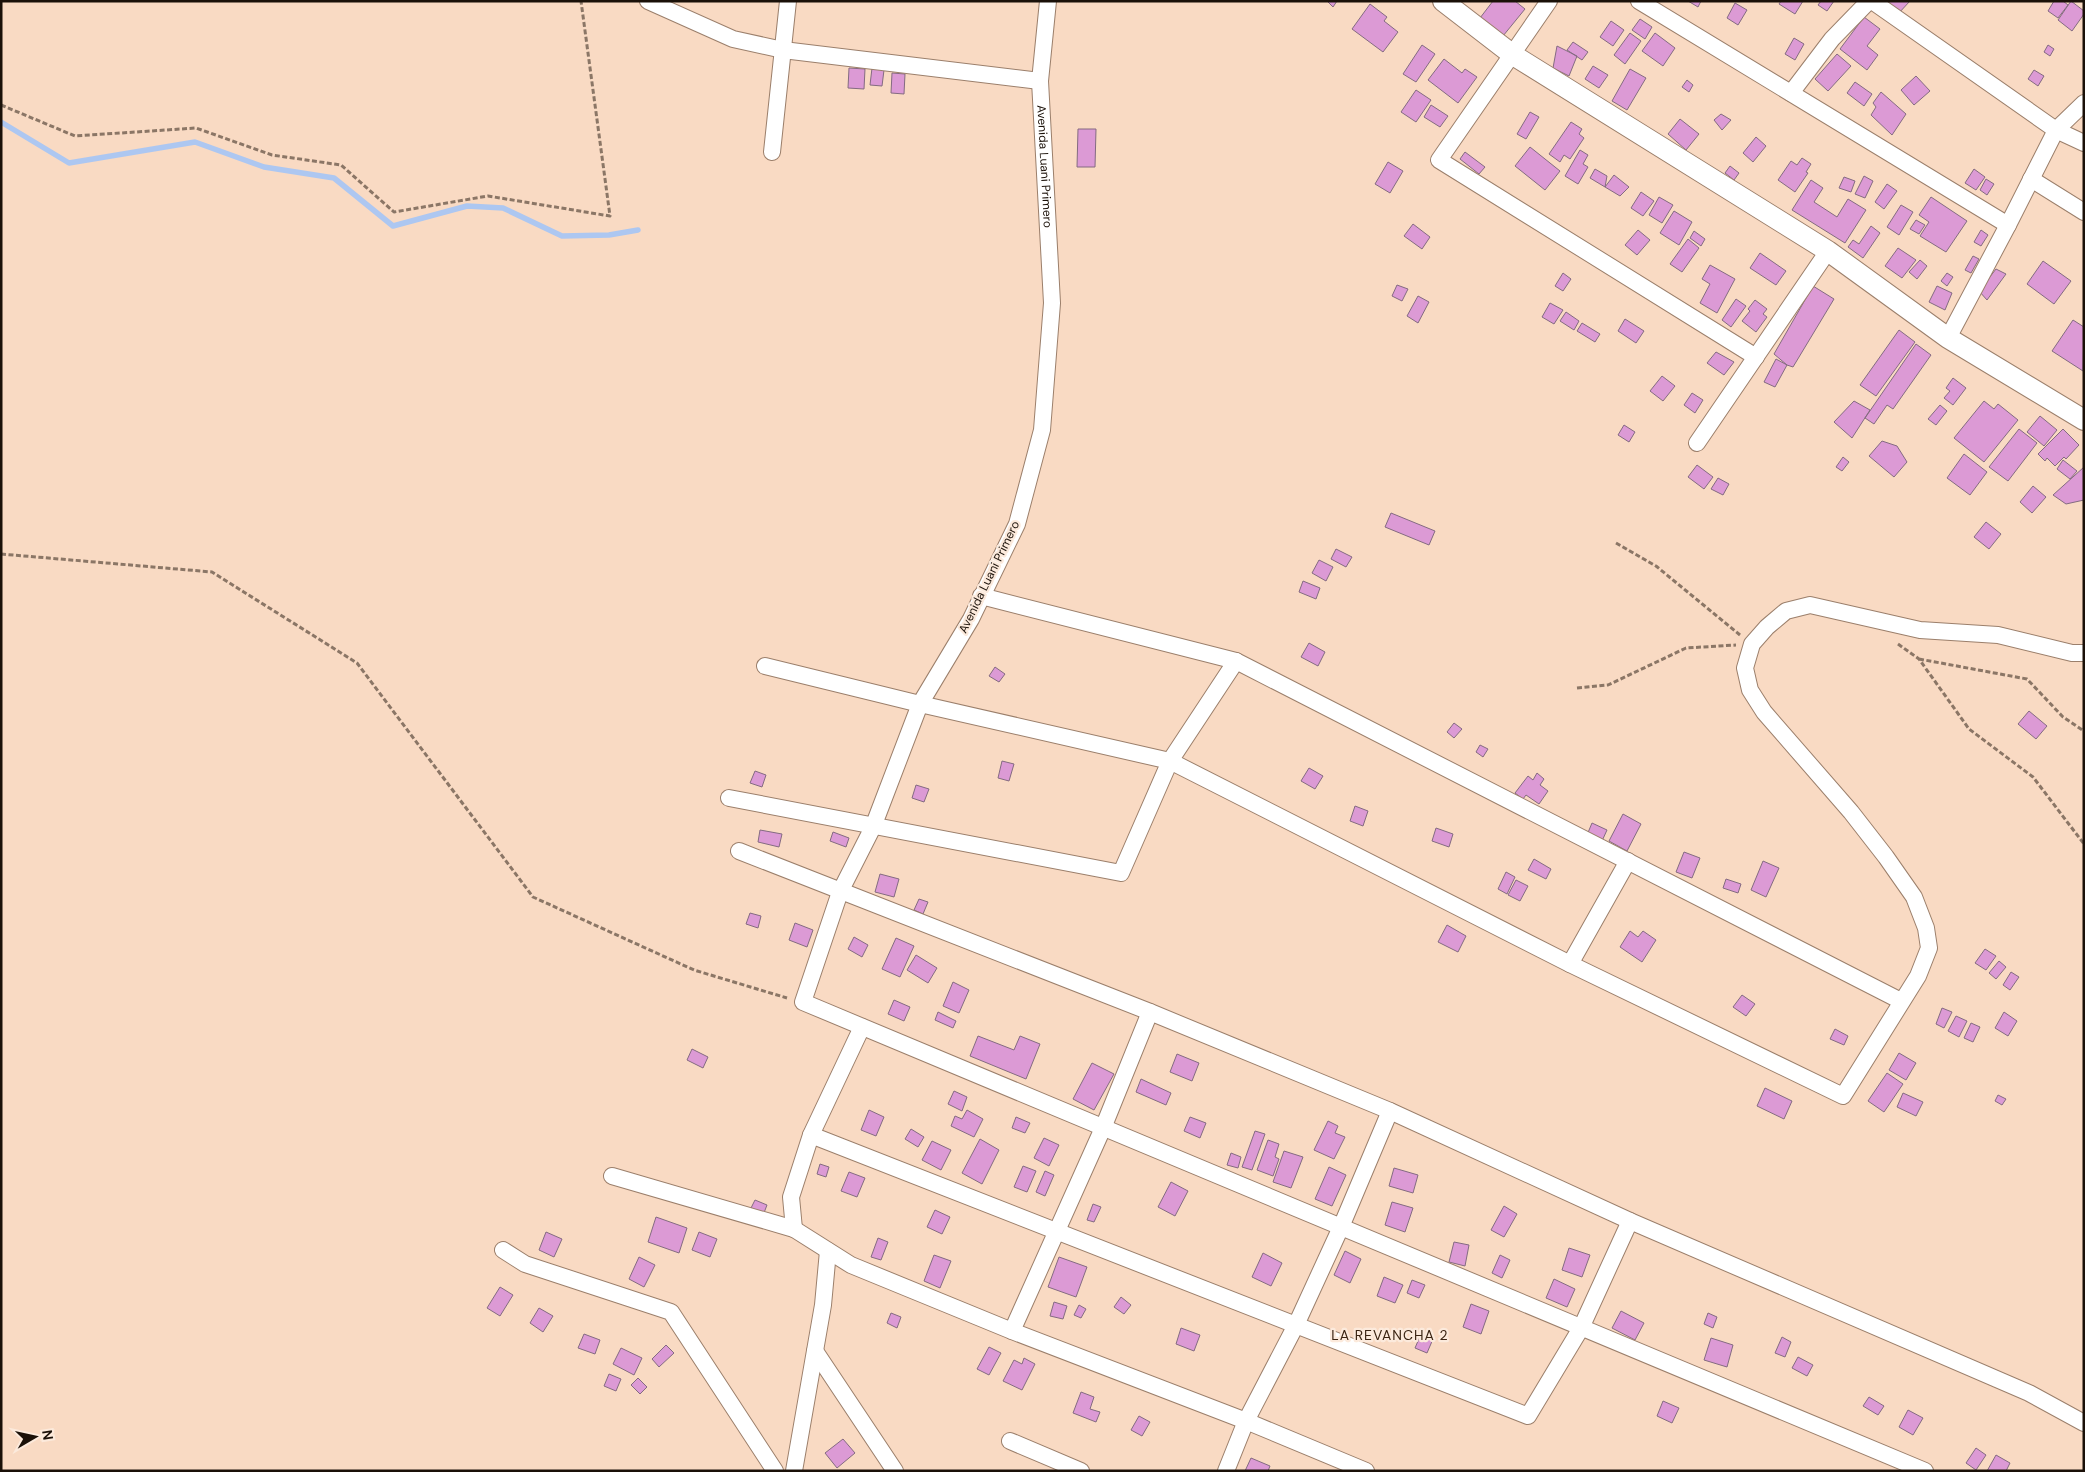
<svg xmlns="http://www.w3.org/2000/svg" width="2085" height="1472" font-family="'DM Sans',sans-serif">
  <rect width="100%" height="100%" fill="#f9dac3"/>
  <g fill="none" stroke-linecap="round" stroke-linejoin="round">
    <path stroke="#adc7f1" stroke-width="5.5" d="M1,122L69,163L195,142L264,167L334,178L393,226L467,206L503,208L562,236L609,235L638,230"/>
  </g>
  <path fill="#dc9ad5" stroke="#846b81" d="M1327,1H1337L1333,7Z
    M1493,1H1515L1525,9L1503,36L1480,18Z
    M1688,1H1701L1698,7Z
    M1781,1H1803L1795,14L1779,4Z
    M1821,1H1834L1827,11L1818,5Z
    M1883,1H1910L1898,14Z
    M2054,1H2063L2068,5L2058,18L2048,11Z
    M2071,1L2084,11V14L2072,31L2058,20Z
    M1735,3L1747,10L1738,25L1727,18Z
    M1370,4L1387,17L1384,21L1398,32L1383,52L1352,29Z
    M1864,17L1880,29L1867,46L1878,55L1867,70L1840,49Z
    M1640,19L1652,27L1645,39L1632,30Z
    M1611,21L1624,30L1613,46L1600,37Z
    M1630,33L1641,41L1625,64L1614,55Z
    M1655,33L1675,48L1663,66L1642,51Z
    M1794,38L1804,44L1795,60L1785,54Z
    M1573,42L1588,52L1582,60L1567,50Z
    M1422,45L1435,54L1416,82L1403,74Z
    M2048,45L2054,49L2050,56L2044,52Z
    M1557,46L1577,56L1569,76L1553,68Z
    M1837,54L1851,66L1828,91L1815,79Z
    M1444,59L1462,73L1465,69L1477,77L1458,103L1428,80Z
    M1593,66L1608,75L1599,88L1585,79Z
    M849,68L865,69L864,89L848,88Z
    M872,68L884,70L882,86L870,85Z
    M1630,69L1646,78L1627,110L1612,101Z
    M2034,70L2044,76L2038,86L2028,79Z
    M892,73L905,74L904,94L891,93Z
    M1916,76L1930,91L1914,105L1901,90Z
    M1687,80L1693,85L1689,92L1682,87Z
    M1855,82L1872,94L1864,106L1847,93Z
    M1416,90L1431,100L1416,122L1401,112Z
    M1881,92L1906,114L1892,135L1871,115L1876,107L1873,103Z
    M1431,105L1448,116L1440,127L1424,117Z
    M1530,112L1539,117L1526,139L1517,134Z
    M1721,114L1731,120L1722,130L1714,120Z
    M1680,119L1699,134L1686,150L1668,134Z
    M1571,122L1582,129L1579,134L1584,138L1570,159L1564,155L1560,162L1549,154Z
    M1078,129H1096L1095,167H1077Z
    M1756,137L1766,146L1753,162L1743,153Z
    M1530,147L1560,171L1545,190L1515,166Z
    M1580,150L1588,155L1583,164L1588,167L1578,184L1565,176Z
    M1465,152L1485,167L1479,174L1460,159Z
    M1802,158L1811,164L1806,172L1808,173L1795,192L1778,180L1791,161L1797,165Z
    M1388,162L1403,171L1390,193L1375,184Z
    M1730,166L1739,173L1734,180L1725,173Z
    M1595,169L1607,176L1605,187L1590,178Z
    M1974,169L1985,177L1976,190L1965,183Z
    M1614,175L1629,187L1620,196L1605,187Z
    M1864,176L1873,181L1865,198L1855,194Z
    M1844,177L1855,181L1851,192L1839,188Z
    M1986,179L1994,184L1987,195L1980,190Z
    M1811,180L1823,188L1814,202L1837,217L1848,199L1866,210L1845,243L1792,210Z
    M1887,184L1897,191L1884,209L1875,202Z
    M1641,192L1654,201L1643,216L1631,208Z
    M1659,197L1673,205L1662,223L1649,215Z
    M1931,197L1967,221L1946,252L1920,236L1929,222L1919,215Z
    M1901,205L1913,212L1899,235L1887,227Z
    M1674,211L1692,222L1679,245L1660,233Z
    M1916,220L1925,225L1919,234L1910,229Z
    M1413,224L1430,237L1422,249L1404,236Z
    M1871,226L1880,233L1863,258L1848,247L1853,240L1859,244Z
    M1638,230L1650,240L1637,255L1625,245Z
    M1981,230L1988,235L1981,246L1974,242Z
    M1694,231L1705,239L1701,246L1690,238Z
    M1688,239L1699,248L1682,272L1670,264Z
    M1898,248L1916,260L1902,278L1885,266Z
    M1760,253L1786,271L1776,285L1750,268Z
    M1973,256L1979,259L1971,273L1965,270Z
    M1920,260L1927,266L1917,279L1909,272Z
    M2043,261L2071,281L2054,304L2027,284Z
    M1710,265L1735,279L1717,313L1700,303L1710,284L1702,279Z
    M1996,269L2006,274L1987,300L1979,291Z
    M1563,273L1571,279L1563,291L1555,286Z
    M1947,273L1953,277L1947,286L1941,281Z
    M1397,285L1408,289L1402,301L1392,296Z
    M1813,286L1834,299L1793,367L1787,365L1774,354Z
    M1937,286L1952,293L1945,310L1929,302Z
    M1418,296L1429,302L1418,323L1407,316Z
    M1736,299L1746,306L1731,327L1722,320Z
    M1755,300L1767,309L1763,314L1767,317L1756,332L1742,321L1750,311L1748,309Z
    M1550,303L1563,310L1554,324L1542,317Z
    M1566,312L1579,321L1574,330L1560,321Z
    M1625,319L1644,331L1636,343L1618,331Z
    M2073,320L2084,327L2083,371L2052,351Z
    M1582,323L1600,334L1595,342L1577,331Z
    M1899,330L1915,342L1876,396L1860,385Z
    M1916,344L1931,355L1893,409L1887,405L1874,424L1865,418Z
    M1716,352L1734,362L1724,375L1707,363Z
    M1776,359L1787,365L1775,387L1764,382Z
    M1662,376L1675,386L1663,401L1650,391Z
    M1953,378L1966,388L1953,405L1944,398L1950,391L1946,388Z
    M1692,393L1703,400L1695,413L1684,405Z
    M1854,401L1870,410L1852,438L1834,422Z
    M1984,401L1994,409L1998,404L2018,420L1984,462L1954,438Z
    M1940,405L1947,411L1936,425L1928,419Z
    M2040,416L2057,430L2044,446L2027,432Z
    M1624,425L1635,432L1629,442L1618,435Z
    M2019,429L2037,443L2008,481L1989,467Z
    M2063,429L2079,445L2066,459L2064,457L2055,466L2047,458L2045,461L2038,454Z
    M1882,441L1897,446L1907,462L1894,477L1869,456Z
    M1964,454L1987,472L1970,495L1947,478Z
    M1843,457L1849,462L1842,471L1836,467Z
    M2063,460L2077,471L2070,479L2057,469Z
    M1697,465L1713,477L1704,489L1688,477Z
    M2084,467V500L2066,504L2053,495Z
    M1718,478L1729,484L1723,495L1711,489Z
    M2033,486L2046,497L2032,513L2020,502Z
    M1391,513L1435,531L1429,545L1385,527Z
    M1986,522L2001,534L1989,549L1974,537Z
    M1336,549L1352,557L1346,567L1331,559Z
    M1319,560L1333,567L1326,581L1312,573Z
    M1303,581L1320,588L1316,599L1299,592Z
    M1309,643L1325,652L1318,666L1301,657Z
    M995,667L1005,674L999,682L989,676Z
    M2029,711L2047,726L2036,739L2018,724Z
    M1454,723L1462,729L1454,738L1447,732Z
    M1480,745L1488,749L1483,757L1476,752Z
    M1002,761L1014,764L1009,781L998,778Z
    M1309,768L1323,776L1315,789L1301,781Z
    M755,771L766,775L762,787L750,783Z
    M1537,773L1544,779L1540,785L1548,791L1539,804L1526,795L1523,799L1515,793L1528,776L1533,780Z
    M916,785L929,789L924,802L912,798Z
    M1355,806L1368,811L1363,826L1350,821Z
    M1623,814L1641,824L1627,851L1609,841Z
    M1592,823L1607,830L1602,841L1587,835Z
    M1436,828L1453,834L1449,847L1432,841Z
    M760,830L782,834L779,847L758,842Z
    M833,832L849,838L846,847L830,841Z
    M1684,852L1700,858L1692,878L1676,872Z
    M1534,859L1551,869L1546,879L1528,870Z
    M1763,861L1779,868L1766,897L1751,890Z
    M1506,872L1515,877L1507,894L1498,889Z
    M880,874L899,879L894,897L875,892Z
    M1726,879L1741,884L1738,893L1723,888Z
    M1516,880L1528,886L1520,901L1508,895Z
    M919,899L928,902L923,914L914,910Z
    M750,913L761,916L758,928L746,924Z
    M795,923L813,930L807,947L789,940Z
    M1447,925L1466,936L1458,952L1438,942Z
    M1630,931L1638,937L1643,931L1656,940L1642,962L1620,947Z
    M854,937L868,945L862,957L848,949Z
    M896,938L914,946L900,977L882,969Z
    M1985,949L1996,956L1986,970L1975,963Z
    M916,955L937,968L928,983L907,970Z
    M1999,961L2006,967L1996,979L1989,973Z
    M2011,972L2019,977L2010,990L2003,985Z
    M953,982L969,990L959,1013L943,1006Z
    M1742,995L1755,1004L1746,1016L1733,1007Z
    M894,1000L910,1007L904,1021L888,1014Z
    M1942,1008L1952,1012L1944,1028L1936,1024Z
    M938,1012L956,1021L953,1028L935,1020Z
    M2004,1012L2017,1021L2008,1036L1995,1028Z
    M1956,1016L1967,1021L1959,1037L1948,1031Z
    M1971,1023L1980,1027L1973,1042L1964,1038Z
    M1835,1029L1848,1036L1844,1045L1830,1039Z
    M978,1036L1014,1050L1020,1036L1040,1044L1026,1079L970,1056Z
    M692,1049L708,1057L703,1068L687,1060Z
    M1899,1053L1916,1063L1906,1080L1889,1070Z
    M1177,1054L1199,1063L1192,1081L1170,1072Z
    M1092,1063L1114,1074L1094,1110L1073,1099Z
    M1887,1073L1903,1084L1884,1112L1868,1101Z
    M1141,1079L1171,1093L1166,1105L1136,1092Z
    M1765,1088L1792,1101L1784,1119L1757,1106Z
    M954,1091L967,1097L962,1111L948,1104Z
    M1903,1093L1923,1102L1916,1116L1897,1107Z
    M1998,1095L2006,1099L2002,1105L1995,1101Z
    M869,1110L884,1117L876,1136L861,1130Z
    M967,1110L983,1119L974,1137L951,1126L955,1116L962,1119Z
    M1016,1117L1030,1123L1025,1133L1012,1128Z
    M1190,1117L1206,1123L1200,1138L1184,1131Z
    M1328,1121L1338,1126L1335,1133L1345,1137L1334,1159L1314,1150Z
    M911,1129L924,1137L918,1147L905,1139Z
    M1255,1131L1265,1134L1252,1170L1242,1167Z
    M1044,1138L1059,1145L1049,1166L1034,1158Z
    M980,1139L999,1150L982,1184L962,1173Z
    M1268,1140L1279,1144L1275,1157L1279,1159L1273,1176L1257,1170Z
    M932,1141L951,1150L941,1170L922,1160Z
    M1284,1151L1303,1157L1291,1188L1273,1182Z
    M1231,1153L1241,1157L1238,1168L1227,1165Z
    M820,1164L829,1167L826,1177L817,1174Z
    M1023,1166L1036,1171L1027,1192L1014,1187Z
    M1329,1167L1346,1175L1332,1206L1315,1199Z
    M1394,1168L1418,1175L1413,1193L1389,1186Z
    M1045,1171L1054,1175L1045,1196L1036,1192Z
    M849,1172L865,1178L857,1197L841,1191Z
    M1171,1182L1188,1191L1175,1216L1158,1207Z
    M755,1200L767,1205L762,1218L749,1212Z
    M1392,1202L1413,1208L1405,1232L1385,1225Z
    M1093,1204L1101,1207L1094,1222L1087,1220Z
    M1504,1206L1517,1214L1504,1237L1491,1230Z
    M935,1210L950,1217L942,1234L927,1227Z
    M656,1217L687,1228L679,1253L648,1242Z
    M546,1232L562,1239L554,1257L539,1250Z
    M699,1232L717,1239L710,1257L692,1250Z
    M878,1238L888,1242L881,1260L871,1257Z
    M1454,1242L1469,1245L1465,1266L1449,1262Z
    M1569,1248L1590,1255L1582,1277L1562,1270Z
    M1345,1251L1361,1259L1350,1283L1334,1275Z
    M1263,1253L1282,1263L1271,1286L1252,1277Z
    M934,1255L951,1261L940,1288L924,1281Z
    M1500,1255L1510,1260L1502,1278L1492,1273Z
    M639,1257L655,1265L644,1287L629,1279Z
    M1059,1257L1087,1267L1076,1297L1048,1287Z
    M1384,1277L1403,1285L1395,1303L1377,1296Z
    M1554,1279L1575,1289L1567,1307L1546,1298Z
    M1412,1280L1425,1285L1419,1298L1407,1293Z
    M500,1287L513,1295L500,1316L487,1308Z
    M1121,1297L1131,1305L1124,1314L1114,1307Z
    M1054,1302L1067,1306L1063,1319L1050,1316Z
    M1471,1304L1489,1311L1481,1334L1463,1327Z
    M1079,1305L1086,1309L1081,1318L1074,1315Z
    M539,1308L553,1316L543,1332L530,1323Z
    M1621,1311L1644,1323L1635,1340L1612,1328Z
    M891,1313L901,1317L897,1328L887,1323Z
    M1708,1313L1717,1317L1713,1328L1704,1324Z
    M1181,1328L1200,1335L1194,1351L1176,1344Z
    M584,1334L600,1340L595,1354L578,1348Z
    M1421,1334L1433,1339L1427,1353L1415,1348Z
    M1782,1337L1791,1342L1785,1357L1775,1353Z
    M1711,1338L1733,1345L1727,1367L1704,1360Z
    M666,1345L674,1353L659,1367L652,1359Z
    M989,1347L1001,1353L989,1375L977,1369Z
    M621,1348L642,1358L634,1375L613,1364Z
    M1798,1357L1813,1365L1807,1376L1792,1368Z
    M1024,1358L1035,1364L1022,1390L1003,1381L1014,1360L1022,1364Z
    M609,1374L621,1379L616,1391L604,1386Z
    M638,1378L647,1387L640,1394L631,1385Z
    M1081,1392L1094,1397L1090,1409L1100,1412L1096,1422L1073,1413Z
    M1869,1397L1884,1406L1878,1415L1863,1406Z
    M1663,1401L1679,1408L1672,1423L1657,1416Z
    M1908,1410L1923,1418L1913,1435L1899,1427Z
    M1139,1416L1150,1422L1142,1436L1131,1430Z
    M843,1439L855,1453L837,1468L825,1453Z
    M1976,1448L1986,1455L1976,1470L1966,1463Z
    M1996,1455L2010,1463L2006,1471H1987Z
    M1251,1458L1270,1466L1268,1471H1245Z"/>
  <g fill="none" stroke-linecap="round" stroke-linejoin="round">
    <defs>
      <g id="minor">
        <path d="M648,1L733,39L783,50L1040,81"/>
        <path id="s1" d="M1048,1L1040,81L1052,303L1042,430L1017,524L971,619L920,704L873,827L840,892L803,1002L1925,1471"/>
        <path d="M1549,1L1439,160L1756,357"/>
        <path d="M1639,1L2008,225"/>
        <path d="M1872,1L2056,130L2084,143"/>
        <path d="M1791,93L1832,39L1869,1"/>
        <path d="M772,152L788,1"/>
        <path d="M2031,179L2084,212"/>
        <path d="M1948,338L2008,225L2056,130L2084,103"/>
        <path d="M1697,443L1828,251"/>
        <path d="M981,596L1236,661L1901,1001"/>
        <path d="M765,666L920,704L1170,761L1570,964L1843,1096L1918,976L1929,948L1926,928L1914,897L1886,857L1851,812L1764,712L1750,690L1745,668L1752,644L1767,627L1786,611L1810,605L1920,630L1998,635L2072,653H2084"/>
        <path d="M729,798L1121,873L1170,761L1236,661"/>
        <path d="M739,851L1150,1012L1390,1111L1630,1221L2029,1393L2084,1423"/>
        <path d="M1570,964L1628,861"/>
        <path d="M811,1135L1528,1416L1581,1328L1630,1221"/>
        <path d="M612,1176L794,1229L851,1265L1012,1331L1246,1421L1366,1471"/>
        <path d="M794,1229L791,1197L811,1135L862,1027"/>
        <path d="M503,1250L525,1264L671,1312L775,1471"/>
        <path d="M1012,1331L1103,1128L1150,1012"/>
        <path d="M815,1351L895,1471"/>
        <path d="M1010,1441L1081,1471"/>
        <path d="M794,1471L823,1305L828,1251"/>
        <path d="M1226,1471L1246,1421L1296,1325L1341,1227L1390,1111"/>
      </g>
      <path id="tertiary" d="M1443,1L1513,55L1828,251L1948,338L2084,420"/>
    </defs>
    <use href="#minor" stroke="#9b7f6b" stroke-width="18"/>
    <use href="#tertiary" stroke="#9b7f6b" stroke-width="22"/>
    <path stroke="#8b7666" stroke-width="3" stroke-dasharray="5 2.5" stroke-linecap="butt" d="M1,105L75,136L196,128L272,155L341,165L394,212L488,196L610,216L581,1
      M1616,543L1656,566L1740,635
      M1,554L212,572L357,663L533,897L694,970L787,998
      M1898,644L1919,659L1969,729L2033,777L2084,844
      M1919,659L2027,679L2063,717L2084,731
      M1577,688L1608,685L1686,648L1736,645"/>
    <use href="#minor" stroke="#fff" stroke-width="16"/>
    <use href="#tertiary" stroke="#fff" stroke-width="20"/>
  </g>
  <g text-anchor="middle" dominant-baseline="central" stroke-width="4.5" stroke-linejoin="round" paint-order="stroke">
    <g font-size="12" fill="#1a1008" stroke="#fceadc">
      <text stroke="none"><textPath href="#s1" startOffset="166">Avenida Luani Primero</textPath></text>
      <text transform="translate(989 577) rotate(-64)">Avenida Luani Primero</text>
    </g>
    <g font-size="14" letter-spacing="1" fill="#3a2311" stroke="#fceadc">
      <text x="1390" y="1335">LA REVANCHA 2</text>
    </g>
  </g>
  <rect width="2085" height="1472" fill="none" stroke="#1a1008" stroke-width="5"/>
  <g transform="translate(35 1437) rotate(81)" stroke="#fceadc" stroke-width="4" paint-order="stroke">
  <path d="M0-4L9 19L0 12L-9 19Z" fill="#1a1008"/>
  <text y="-8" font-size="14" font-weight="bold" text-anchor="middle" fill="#1a1008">N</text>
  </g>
</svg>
